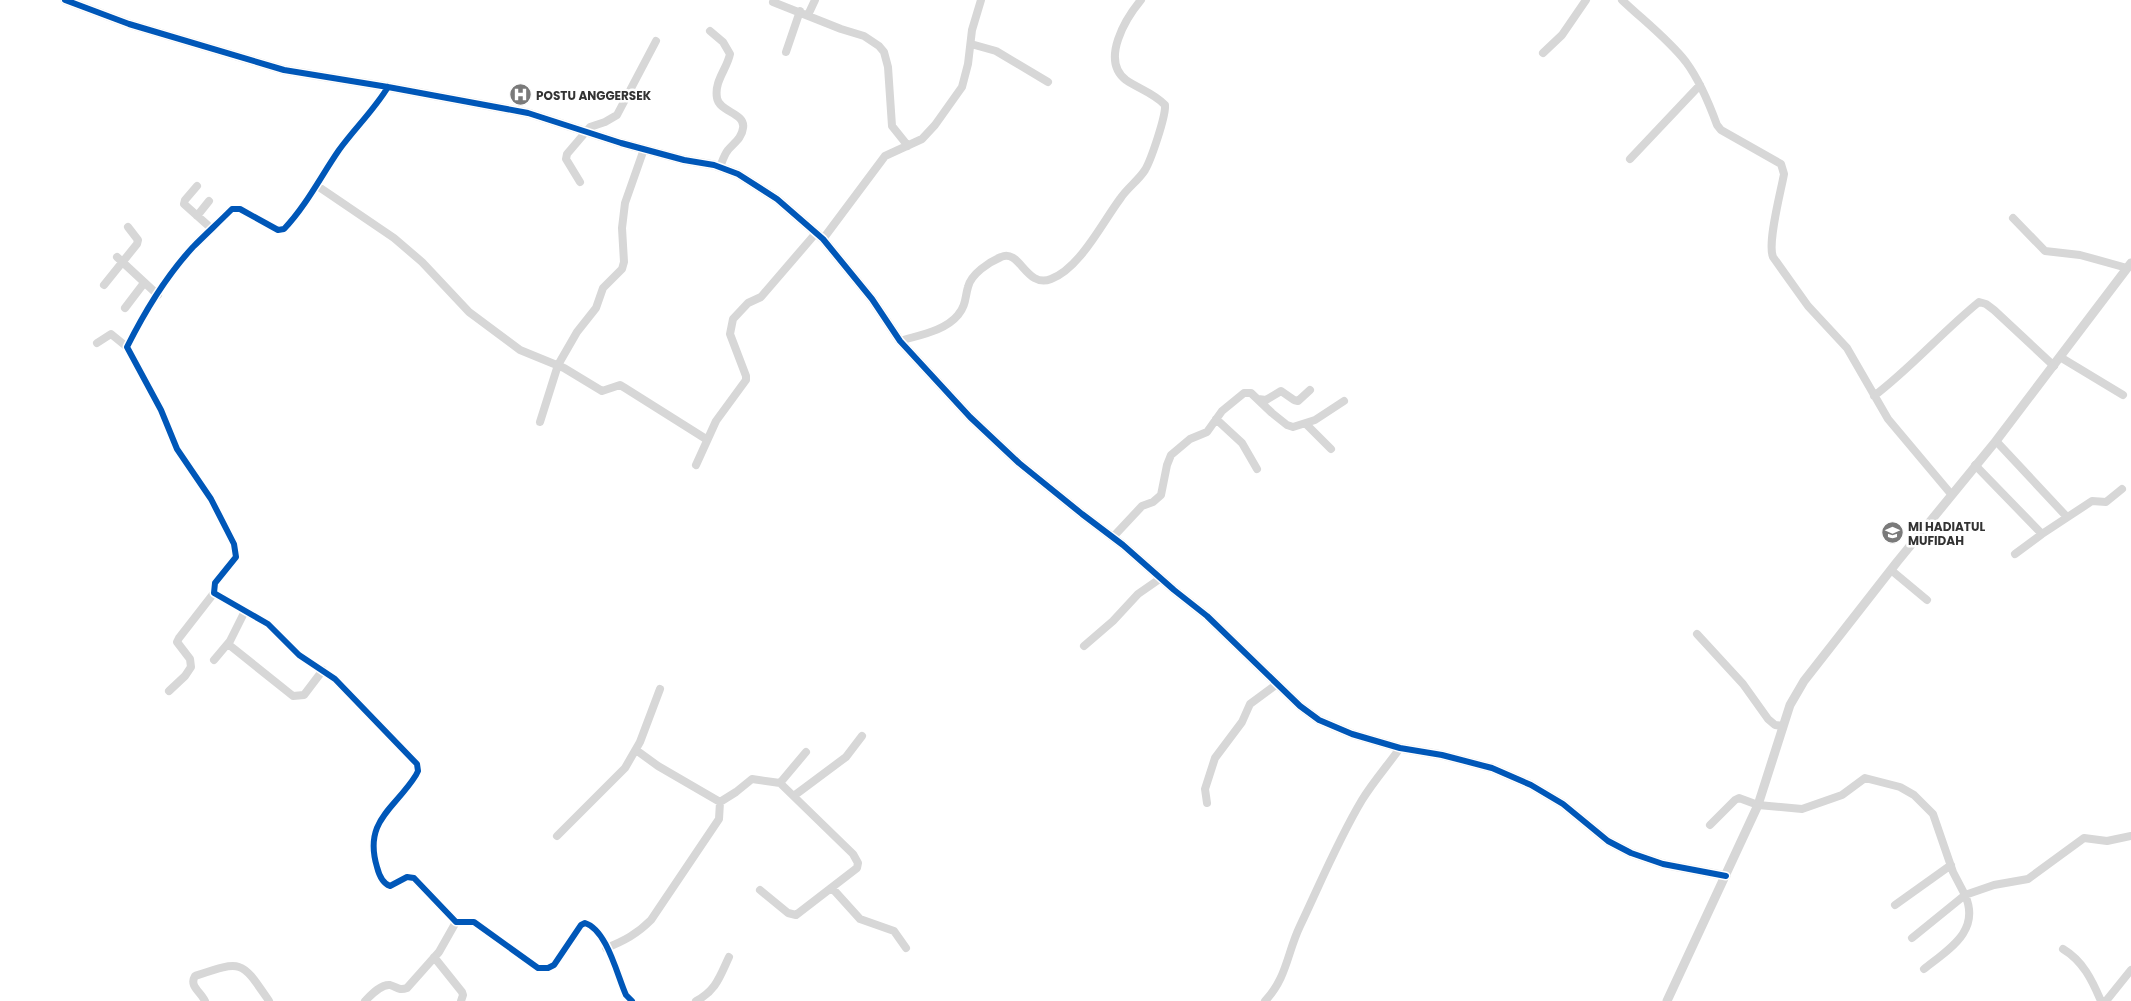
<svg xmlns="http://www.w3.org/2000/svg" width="2131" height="1001" font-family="Poppins,sans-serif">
  <rect width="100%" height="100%" fill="#fff"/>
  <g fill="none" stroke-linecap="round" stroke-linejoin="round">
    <path stroke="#d7d7d7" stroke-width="8" d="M1622,0C1643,20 1668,39 1686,62C1700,81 1709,103 1717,125L1721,130L1781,164L1784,174C1781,191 1767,243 1773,257L1808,306L1847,348L1888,419L1951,494
      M773,2L841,29L864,36L879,46L884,52L888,67L892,126L908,146
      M808,15L815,0
      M710,31L723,42L730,54C727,69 714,81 717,98C719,112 746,113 743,128C742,138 734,143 728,150C724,155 722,162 720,167
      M971,44L996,51L1048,82
      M786,52L800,11
      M1543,53L1562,35L1586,0
      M388,87C374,110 355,128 339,150C321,176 306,206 284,229L278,230L240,209H232C219,222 206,234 193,247C167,275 144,313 127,347L161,410L177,449L211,499L234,544L236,557L215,583L214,593L268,624L299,655L335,679L417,764L418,771L416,775C395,809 363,820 377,867C379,875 382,883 390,886L407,877L414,878L456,922H474L538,968H548L554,965L581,925L585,923C607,930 617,975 626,995L632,1001
      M1630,159L1700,85
      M580,182L566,159L567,154L590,127L605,122L617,115L656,41
      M316,185L394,238L422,262L469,312L520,350L564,368L602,391L620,385L625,388L706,439
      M197,186L185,200L184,204L212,229
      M197,216L209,201
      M2013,218L2045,251L2080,255L2127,268
      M823,239L885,156L922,139L935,125L962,87L968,64L972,30L981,0
      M117,257L158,295
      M104,285L137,244L138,240L128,227
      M125,308L144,283
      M900,341C919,335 945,331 958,315C966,306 965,297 968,287C971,274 989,262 1001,257C1020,248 1026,289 1051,279C1080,268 1102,223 1120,199C1127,188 1138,181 1145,170C1151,160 1166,116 1165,105C1154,93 1139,89 1126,80C1100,60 1126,18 1141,0
      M97,343L111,334L127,347
      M2060,357L2123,395
      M1874,396C1911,368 1942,332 1979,302L1986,304L1994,310L2054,366
      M1258,399L1266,400L1281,391L1294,400L1298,401L1310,390
      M1216,419L1242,443L1257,469
      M540,422L558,365L577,332L596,308L603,288L622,269L624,262L622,228L625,203L644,149
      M1306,424L1331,449
      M1996,441L2067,517
      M696,465L716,421L746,380V376L730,334L733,319L748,303L761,297L816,233
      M1975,465L2042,534
      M1113,537L1142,506L1153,502L1161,495L1167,465L1171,455L1190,439L1207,432L1222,411L1244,393H1251L1272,413L1287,425L1293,427L1315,420L1344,401
      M2015,554L2042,534L2092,501L2106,502L2122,489
      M1891,570L1927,600
      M1697,634L1743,684L1768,719L1775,725L1783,726
      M228,644L293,696L304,695L323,670
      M1084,646L1113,621L1138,594L1161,578
      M214,660L230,641L245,611
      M169,691L185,676L191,667L190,659L177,642L179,638L214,593
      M636,750L658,766L720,802
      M780,783L806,752
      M795,795L846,757L862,736
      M1207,803L1205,789L1215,758L1242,722L1250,704L1277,684
      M1710,825L1735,800L1739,798L1758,805L1802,809L1842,795L1865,778L1900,787L1914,795L1933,814L1953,872L1965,895L1994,885L2028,879L2084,838L2107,841L2131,836
      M557,836L625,768L640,742L660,689
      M832,888L860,919L894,931L906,948
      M1895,905L1951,865
      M1912,938L1965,895C1981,931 1949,949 1924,969
      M606,948C624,941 637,934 651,920L719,819L720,802L736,792L752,779L780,783L853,854L858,863L857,868L796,915L788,913L760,890
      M2063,949C2083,961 2092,980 2101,1001
      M434,957L462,992L463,995L461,1001
      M205,1001C200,991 189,986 195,976C243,960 241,960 269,1001
      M365,1001C371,995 381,984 390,985C397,987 399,991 407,988L439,952L456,922
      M696,1001C716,991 720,976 729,957
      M1265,1001C1287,978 1287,953 1300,926C1320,884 1338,840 1362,800C1373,782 1388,765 1400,748
      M2106,1001L2131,970"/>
    <path stroke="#d7d7d7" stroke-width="9" d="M65,0L129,24L284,70L388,87L528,113L621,143L684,160L714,165L738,174L777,199L823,239L872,299L900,341L970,417L1019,463L1082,514L1123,545L1174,590L1207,616L1300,706L1319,720L1352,734L1400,748L1442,755L1492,768L1531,785L1563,804L1608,841L1631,853L1663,864L1726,876
      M1667,1001L1758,805L1790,705L1804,681L1897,562L1996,441L2131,263"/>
    <defs>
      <path id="cycleway" d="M65,0L129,24L284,70L388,87L528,113L621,143L684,160L714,165L738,174L777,199L823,239L872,299L900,341L970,417L1019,463L1082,514L1123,545L1174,590L1207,616L1300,706L1319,720L1352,734L1400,748L1442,755L1492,768L1531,785L1563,804L1608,841L1631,853L1663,864L1726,876
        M388,87C374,110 355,128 339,150C321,176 306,206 284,229L278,230L240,209H232C219,222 206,234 193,247C167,275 144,313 127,347L161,410L177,449L211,499L234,544L236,557L215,583L214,593L268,624L299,655L335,679L417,764L418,771L416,775C395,809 363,820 377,867C379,875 382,883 390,886L407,877L414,878L456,922H474L538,968H548L554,965L581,925L585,923C607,930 617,975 626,995L632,1001"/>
    </defs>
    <use href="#cycleway" stroke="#fff" stroke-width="9"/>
    <use href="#cycleway" stroke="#0057b8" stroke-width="6"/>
  </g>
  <defs>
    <symbol id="hospital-disc" viewBox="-11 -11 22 22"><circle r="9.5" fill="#7a7a7a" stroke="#fff"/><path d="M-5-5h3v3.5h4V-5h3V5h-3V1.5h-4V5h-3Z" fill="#fff"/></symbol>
    <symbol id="school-disc" viewBox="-11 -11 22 22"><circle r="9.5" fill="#7a7a7a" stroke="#fff"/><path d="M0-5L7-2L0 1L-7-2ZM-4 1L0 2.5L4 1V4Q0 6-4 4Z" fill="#fff"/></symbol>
  </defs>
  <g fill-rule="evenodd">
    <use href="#hospital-disc" x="508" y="82" width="25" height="25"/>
    <use href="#school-disc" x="1880" y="520" width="25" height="25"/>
  </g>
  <g text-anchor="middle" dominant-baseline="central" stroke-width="5" stroke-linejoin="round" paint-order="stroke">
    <g font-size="12" font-weight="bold" fill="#333" stroke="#fff" text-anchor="start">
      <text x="536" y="95">POSTU ANGGERSEK</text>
      <text x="1908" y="526">MI HADIATUL<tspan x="1908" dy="14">MUFIDAH</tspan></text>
    </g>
  </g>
</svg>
